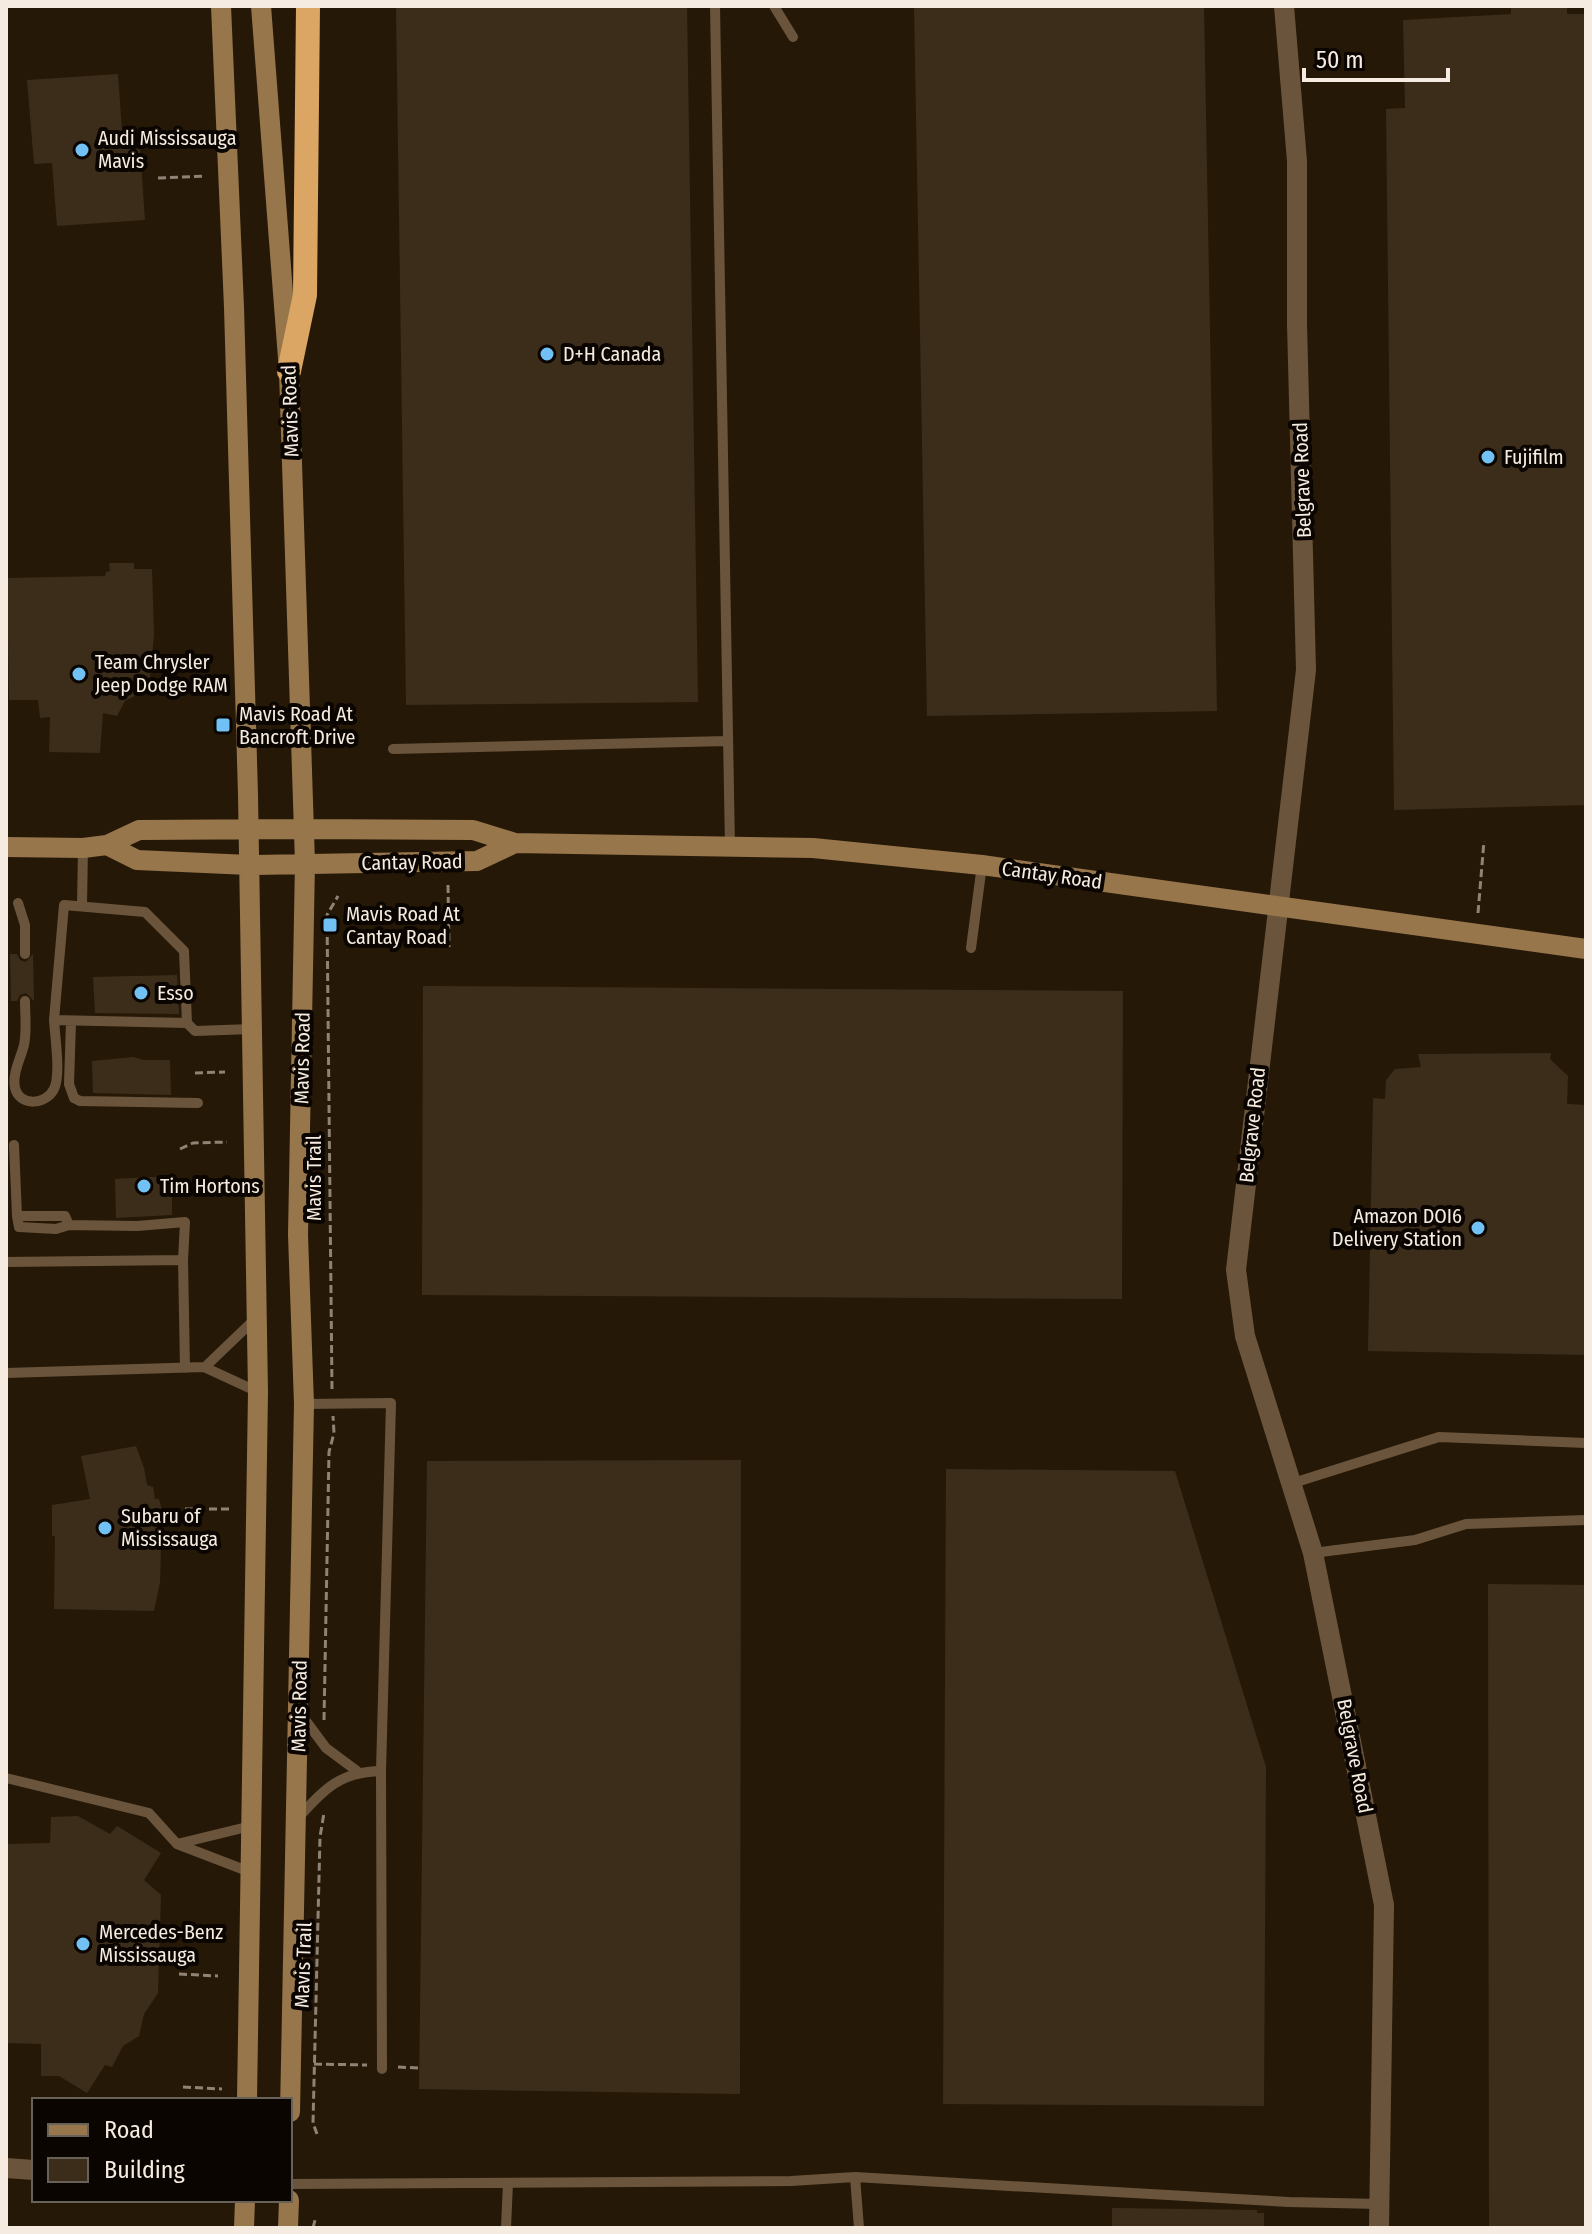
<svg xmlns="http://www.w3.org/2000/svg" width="1592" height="2234" font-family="'Fira Sans Condensed',sans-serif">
  <rect width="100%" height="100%" fill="#261807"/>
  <path fill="#3c2d1b" d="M396,6H687L698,702L406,705Z
    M914,6H1204L1217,711L927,716Z
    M1511,6L1567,8V14H1586V805L1394,810L1386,109L1405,108L1403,20L1511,14Z
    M118,74L122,131L129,130L131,150L140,149L145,220L57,226L52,163L34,164L27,80Z
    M109,563H134V569H152L154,635L150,676L156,685L125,701L117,716L103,713L100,753L49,752L50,717L40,718L38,700H9L7,578L105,576L106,572L110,571Z
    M10,954H17L20,960L26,962L33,954L34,1001L26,993L20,995L17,1001H11Z
    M177,975L179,1014L95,1013L93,977Z
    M423,986L1123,991L1122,1299L422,1295Z
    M1551,1053L1550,1059L1568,1076L1567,1104L1586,1105V1355L1368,1351L1373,1098L1385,1099L1386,1080L1395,1069L1421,1067L1418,1054Z
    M134,1057L143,1060H170L171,1095L93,1093L92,1061Z
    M172,1176V1215L116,1218L115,1179Z
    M136,1446L144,1468L147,1485L153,1487L155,1499H159L163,1514H157L161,1548L160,1582L154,1611L54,1609L55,1536H52V1505L90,1499L81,1456Z
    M741,1460L740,2094L419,2089L427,1461Z
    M946,1469L1175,1471L1266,1767L1264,2106L943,2104Z
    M1488,1584L1586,1585V2228H1489Z
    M78,1816L110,1834L117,1826L161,1853L144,1880L161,1895L158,1993L144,2014L139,2036L123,2046L112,2067L105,2065L87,2093L59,2076H41V2044L7,2043L8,1844L50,1843L51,1817Z
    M1112,2208L1257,2210V2213H1264V2228H1112Z"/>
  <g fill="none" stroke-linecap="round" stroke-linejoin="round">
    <path stroke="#8f8375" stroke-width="3" stroke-dasharray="8 4" stroke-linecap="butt" d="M158,178L205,176
      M448,885L449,947
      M1478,913L1484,841
      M195,1073L225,1072
      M180,1149L193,1143L227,1142
      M332,1389L327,915L338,896
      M185,1509H232
      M324,1720L329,1452L334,1433L333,1416
      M179,1974L218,1976
      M314,2064L367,2065
      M398,2067L418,2068
      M183,2087L222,2089
      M317,2134L313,2123L320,1837L324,1813
      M313,2228L315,2220"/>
    <path stroke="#6a553c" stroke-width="10" d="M715,6L730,847
      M774,6L793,37
      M393,749L727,741
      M18,903L25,925V954
      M82,906L83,848
      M971,948L982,865
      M25,1001C25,1015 27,1031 24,1045C21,1058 12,1073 15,1088C20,1107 46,1105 54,1089C61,1075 55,1037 54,1020
      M71,1022L69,1084L74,1098L80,1101L198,1103
      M187,1023L184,951L145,912L64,905L54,1020L187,1023L195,1031L252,1029
      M14,1145L17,1216H65L69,1225L137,1226L185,1222L183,1260
      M17,1216L19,1227L56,1229L69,1225
      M6,1262L183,1260L185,1368
      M205,1367L255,1319
      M6,1373L204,1367L258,1392
      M1290,1484L1439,1437L1586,1443
      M1313,1553L1415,1540L1466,1524L1586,1520
      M300,1713L326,1748L357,1771
      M381,1771L382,2069
      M6,1778L149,1813L177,1844L250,1872
      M298,1818C325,1789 339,1772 381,1771L391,1403L304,1404
      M177,1844L251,1826
      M855,2177L859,2228
      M290,2184L791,2181L855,2177L1289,2202L1380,2204
      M506,2228L508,2183"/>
    <path stroke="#6a553c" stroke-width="20" d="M1284,6L1297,161V324L1306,670L1236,1270L1245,1336L1313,1553L1384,1905L1379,2228
      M6,2168L34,2170"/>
    <path stroke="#98764c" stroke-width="20" d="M221,6L234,307L248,795L258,1392L247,2100
      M261,6L289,371L305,863L298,1235L304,1404L290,2112
      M107,845L137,860L249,865L477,861L515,843
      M6,847L83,848L107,845L139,830L304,829L473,830L515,843L813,848L982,865L1586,949
      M244,2228L245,2200
      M288,2228L289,2200"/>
    <path stroke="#dba663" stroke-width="24" d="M289,371L305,295L308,6"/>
  </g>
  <g fill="#72c1f5" stroke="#0a0501" stroke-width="3">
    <circle cx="82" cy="150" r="8"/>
    <circle cx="547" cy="354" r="8"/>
    <circle cx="1488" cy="457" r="8"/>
    <circle cx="79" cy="674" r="8"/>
    <rect x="215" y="717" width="16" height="16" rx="4"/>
    <rect x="322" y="917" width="16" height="16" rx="4"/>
    <circle cx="141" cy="993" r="8"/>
    <circle cx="144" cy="1186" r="8"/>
    <circle cx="1478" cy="1228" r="8"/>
    <circle cx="105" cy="1528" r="8"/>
    <circle cx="83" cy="1944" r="8"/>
  </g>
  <g text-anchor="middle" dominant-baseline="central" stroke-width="8" stroke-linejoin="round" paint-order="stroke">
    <g font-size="20" fill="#f5ebe0" stroke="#0a0501" text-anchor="start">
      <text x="98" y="138">Audi Mississauga<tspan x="98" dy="23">Mavis</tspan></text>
      <text x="563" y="354">D+H Canada</text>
      <text x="1504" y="457">Fujifilm</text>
      <text x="95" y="662">Team Chrysler<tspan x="95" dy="23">Jeep Dodge RAM</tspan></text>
      <text x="239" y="714">Mavis Road At<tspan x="239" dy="23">Bancroft Drive</tspan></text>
      <text x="346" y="914">Mavis Road At<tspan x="346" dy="23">Cantay Road</tspan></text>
      <text x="157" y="993">Esso</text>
      <text x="160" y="1186">Tim Hortons</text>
      <text x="1462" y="1216" text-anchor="end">Amazon DOI6<tspan x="1462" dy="23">Delivery Station</tspan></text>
      <text x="121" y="1516">Subaru of<tspan x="121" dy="23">Mississauga</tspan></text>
      <text x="99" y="1932">Mercedes-Benz<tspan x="99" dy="23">Mississauga</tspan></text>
    </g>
    <g font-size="20" fill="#f5ebe0" stroke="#0a0501">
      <text transform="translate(290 411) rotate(-92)">Mavis Road</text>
      <text transform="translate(1302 480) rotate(-92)">Belgrave Road</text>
      <text transform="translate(412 862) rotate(-1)">Cantay Road</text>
      <text transform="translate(1052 875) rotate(8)">Cantay Road</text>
      <text transform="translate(302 1058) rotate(-89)">Mavis Road</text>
      <text transform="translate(1252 1125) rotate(-84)">Belgrave Road</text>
      <text transform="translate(314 1178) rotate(-90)">Mavis Trail</text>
      <text transform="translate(299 1706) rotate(-89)">Mavis Road</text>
      <text transform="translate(1355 1756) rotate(79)">Belgrave Road</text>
      <text transform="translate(303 1965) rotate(-88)">Mavis Trail</text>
    </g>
  </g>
  <rect width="1592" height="2234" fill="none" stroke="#f5ebe0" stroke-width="16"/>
  <rect x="32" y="2098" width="260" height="104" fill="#0a0501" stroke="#68615a" stroke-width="2"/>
  <rect x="48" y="2124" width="40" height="12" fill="#98764c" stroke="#68615a" stroke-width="2"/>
  <text x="104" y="2138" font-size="24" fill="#f5ebe0">Road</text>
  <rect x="48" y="2158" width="40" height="24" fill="#3c2d1b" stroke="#68615a" stroke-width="2"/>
  <text x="104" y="2178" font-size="24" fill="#f5ebe0">Building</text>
  <path d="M1304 68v12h144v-12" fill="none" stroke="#f5ebe0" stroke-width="4"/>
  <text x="1316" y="68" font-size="24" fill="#f5ebe0" stroke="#0a0501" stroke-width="6" paint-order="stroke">50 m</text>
</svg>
